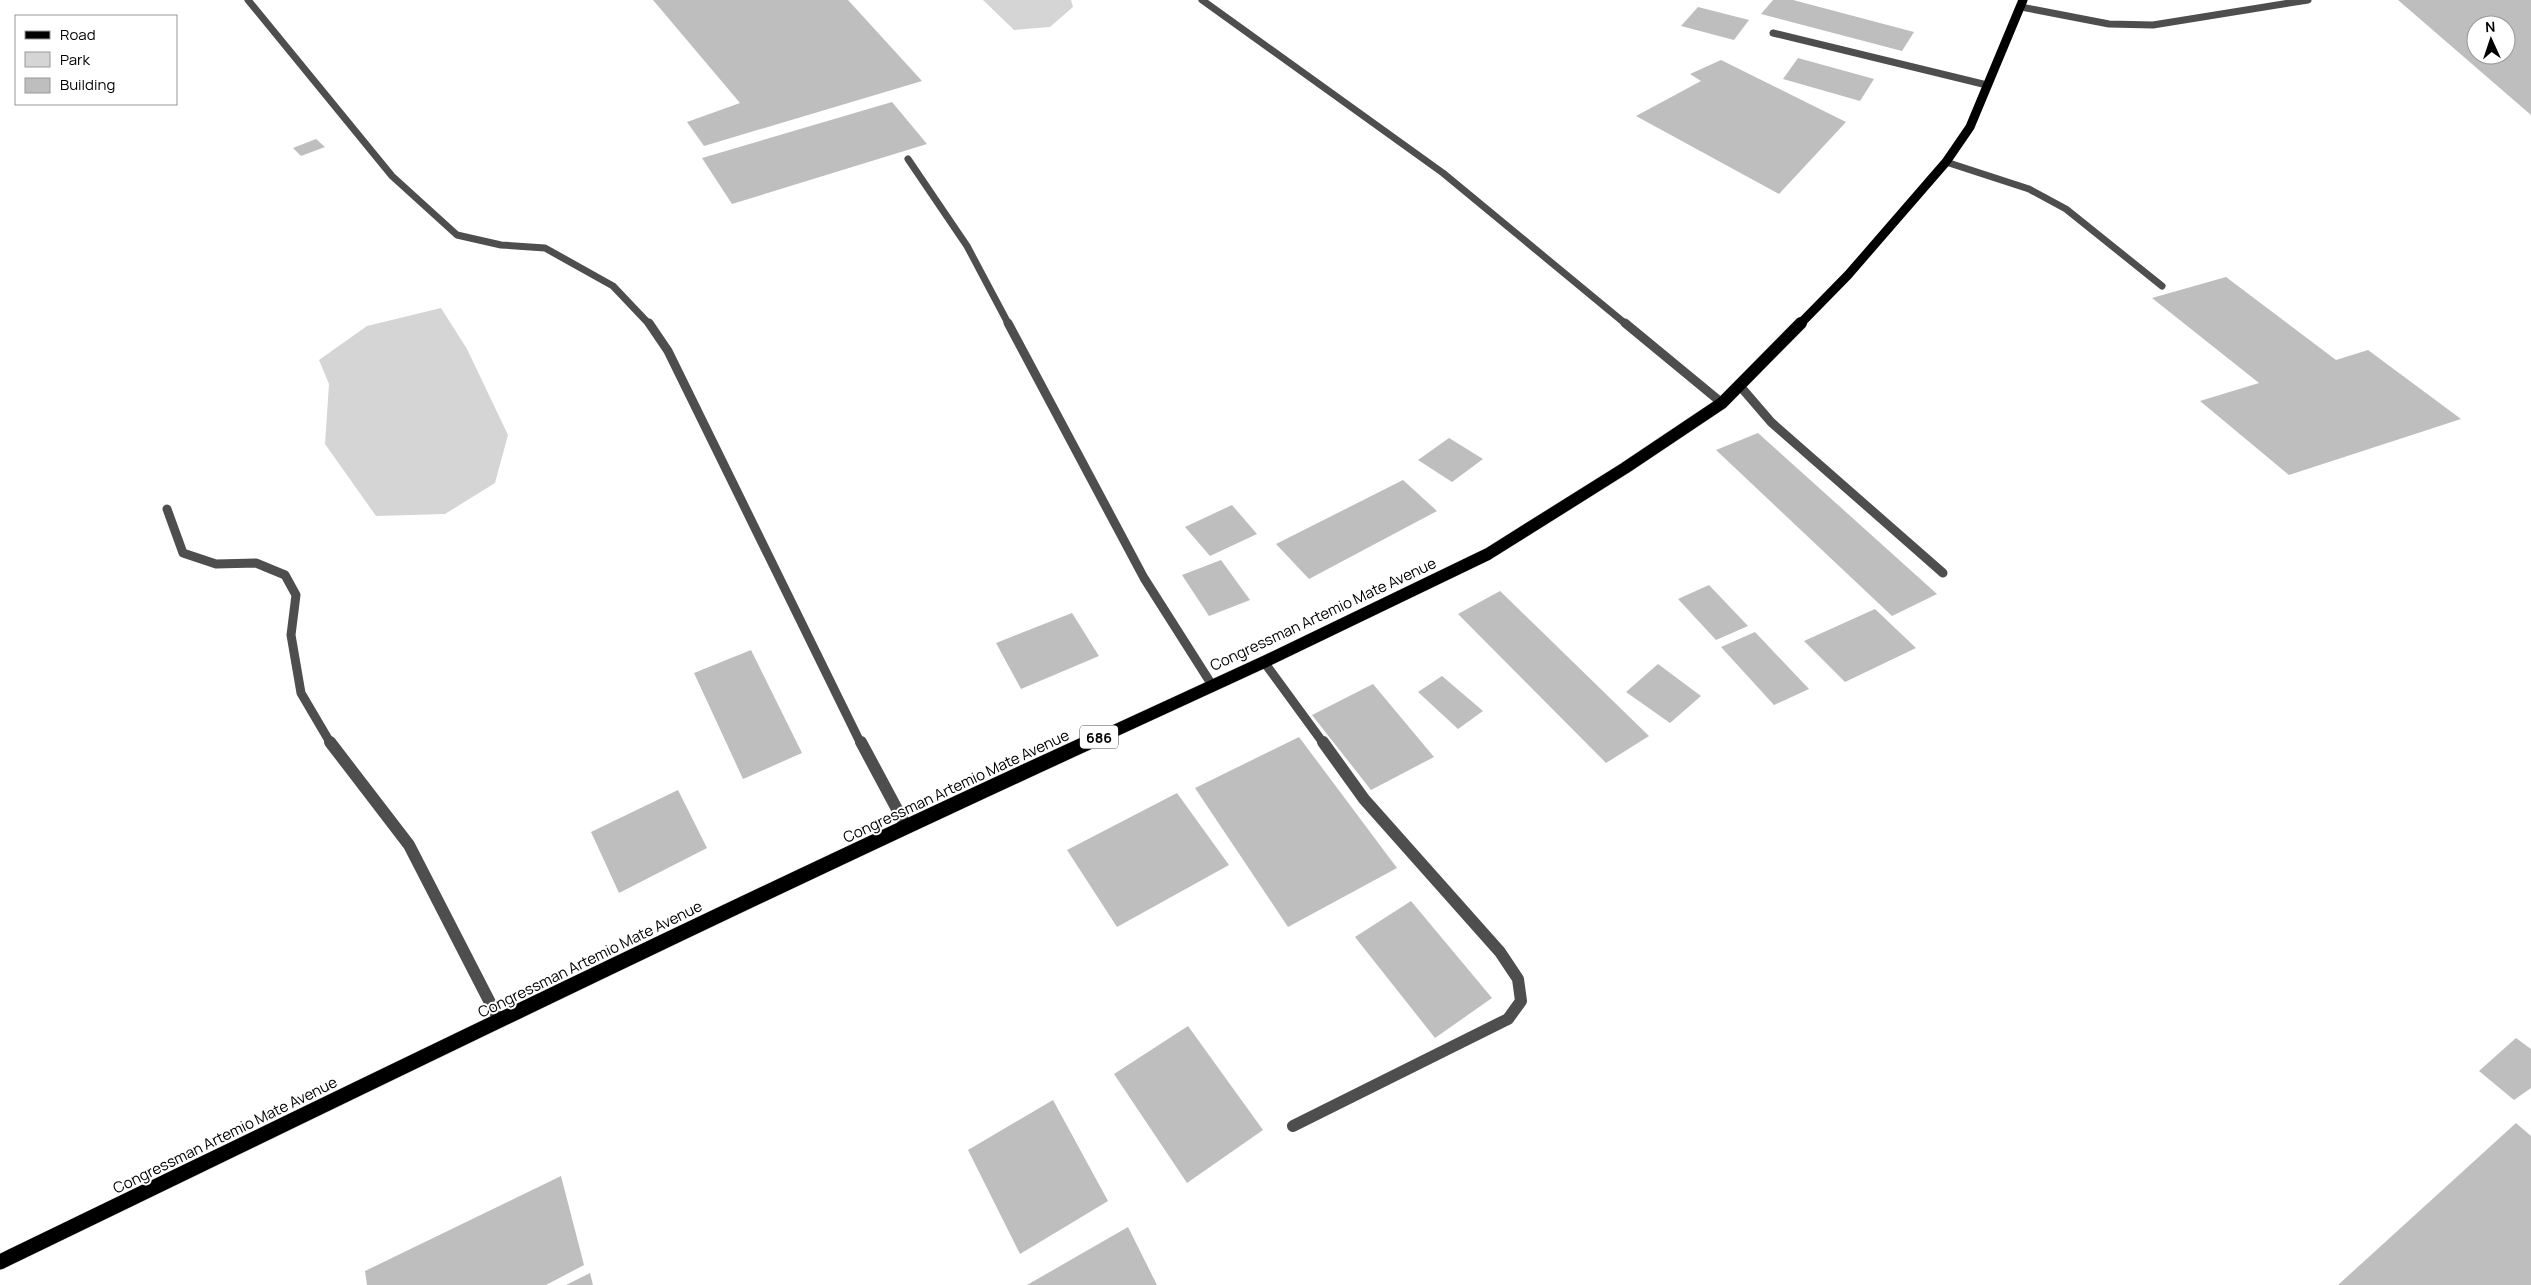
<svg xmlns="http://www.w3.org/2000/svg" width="2531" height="1285" font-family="Manrope,sans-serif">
  <rect width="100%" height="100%" fill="#fff"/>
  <path fill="#d5d5d5" d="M983,0H1071L1073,7L1050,27L1014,30Z
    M441,308L467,349L508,435L495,483L445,514L376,516L325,444L329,384L319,360L367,326Z"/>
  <path fill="#bebebe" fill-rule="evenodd" d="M653,0H848L922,81L704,146L687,122L740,103Z
    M1773,0H1793L1914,32L1902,51L1761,14Z
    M2398,0H2531V115ZM2476,25H2506V55H2476Z
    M1698,7L1749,20L1734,40L1681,26Z
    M1798,58L1874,79L1860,101L1783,79Z
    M1721,60L1846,122L1779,194L1636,116L1701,81L1690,74Z
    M892,102L927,144L732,204L702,158Z
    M316,139L325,147L301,156L293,148Z
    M2226,277L2336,360L2368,350L2461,419L2289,475L2200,401L2259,383L2152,298Z
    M1758,433L1937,594L1892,616L1716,450Z
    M1449,438L1483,459L1452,482L1418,460Z
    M1403,480L1437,511L1309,579L1276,544Z
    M1232,505L1257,534L1210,556L1185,527Z
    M1221,560L1250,600L1209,616L1182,575Z
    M1709,585L1748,626L1716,640L1678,599Z
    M1500,591L1649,736L1606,763L1458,614Z
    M1875,609L1916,648L1845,682L1804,641Z
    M1072,613L1099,656L1021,689L996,643Z
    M1755,632L1809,689L1774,705L1721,647Z
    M751,650L802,753L743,779L694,673Z
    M1658,664L1701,696L1670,723L1626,692Z
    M1442,676L1483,711L1458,729L1418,692Z
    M1373,684L1434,757L1371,790L1312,715Z
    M1299,737L1397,868L1288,927L1195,788Z
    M678,790L707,848L619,893L591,832Z
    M1177,793L1229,865L1117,927L1067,850Z
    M1411,901L1492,998L1435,1038L1355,937Z
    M1188,1026L1263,1130L1187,1183L1114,1074Z
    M2516,1038L2531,1049V1088L2514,1100L2479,1071Z
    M1053,1100L1108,1201L1020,1254L968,1150Z
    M2516,1123L2531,1136V1285H2338Z
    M561,1176L584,1265L546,1285H367L365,1271Z
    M1128,1227L1157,1285H1027Z
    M590,1273L593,1285H566Z"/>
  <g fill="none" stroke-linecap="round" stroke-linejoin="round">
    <defs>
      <path id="primary-far2" d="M1799,325L1848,275L1946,162L1970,127L2023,0"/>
      <path id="primary-far1" d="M1086,744L1264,662L1488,554L1625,468L1722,403L1801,323"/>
      <path id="primary" d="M0,1262C362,1087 723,910 1089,742"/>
    </defs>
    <use href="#primary-far2" stroke="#dbdbdb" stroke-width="9"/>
    <use href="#primary-far1" stroke="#dbdbdb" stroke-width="13"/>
    <use href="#primary" stroke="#dbdbdb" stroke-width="16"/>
    <path stroke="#4e4e4e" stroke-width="7" d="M248,0L392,176L457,235L501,245L545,248L613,286L650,325
      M1202,0L1443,173L1627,325
      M2021,7L2109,24L2153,25L2308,0
      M1773,33L1987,85
      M908,159L967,246L1009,325
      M1946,162L2029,189L2066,209L2162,286"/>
    <path stroke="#4e4e4e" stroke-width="9" d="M649,323L668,351L861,744
      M1008,323L1144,578L1212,685
      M1625,323L1722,403
      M1740,386L1771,422L1943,573
      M167,509L183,553L216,564L256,563L285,575L296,595L291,635L301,693L331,744"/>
    <path stroke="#4e4e4e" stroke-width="12" d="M330,742L409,845L499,1020
      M861,742L906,826"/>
    <path stroke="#4e4e4e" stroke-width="9" d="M1264,662L1324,744"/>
    <path stroke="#4e4e4e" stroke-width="12" d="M1293,1126L1508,1019L1521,1001L1518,979L1500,952L1364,799L1323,742"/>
    <use href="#primary-far2" stroke="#000" stroke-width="9"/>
    <use href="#primary-far1" stroke="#000" stroke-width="12"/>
    <use href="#primary" stroke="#000" stroke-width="15"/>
  </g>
  <g text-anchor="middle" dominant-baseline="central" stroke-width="4" stroke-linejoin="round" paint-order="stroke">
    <rect fill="#fff" stroke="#4c4c4c" stroke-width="1" x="1080" y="725.5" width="38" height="23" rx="4"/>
    <g font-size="14" font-weight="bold" fill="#000">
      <text x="1099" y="737">686</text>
    </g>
    <g font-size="15" fill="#000" stroke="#fff">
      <text transform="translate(1323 614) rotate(-25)">Congressman Artemio Mate Avenue</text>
      <text transform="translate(956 786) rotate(-25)">Congressman Artemio Mate Avenue</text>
      <text transform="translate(590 959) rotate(-26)">Congressman Artemio Mate Avenue</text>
      <text transform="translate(225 1135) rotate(-26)">Congressman Artemio Mate Avenue</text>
    </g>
  </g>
  <rect x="15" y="15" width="162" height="90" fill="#ffffff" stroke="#999999"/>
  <rect x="25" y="31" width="25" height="8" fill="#000000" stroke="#999999"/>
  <text x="60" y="40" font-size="15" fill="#000000">Road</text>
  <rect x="25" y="52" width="25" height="15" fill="#d5d5d5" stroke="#999999"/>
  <text x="60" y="65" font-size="15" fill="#000000">Park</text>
  <rect x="25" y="78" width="25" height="15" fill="#bebebe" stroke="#999999"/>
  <text x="60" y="90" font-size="15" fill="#000000">Building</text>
  <g transform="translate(2491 40) rotate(357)"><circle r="24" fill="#ffffff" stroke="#999999"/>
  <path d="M0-4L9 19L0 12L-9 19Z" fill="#000000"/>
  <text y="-8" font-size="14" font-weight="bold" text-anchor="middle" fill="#000000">N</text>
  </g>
</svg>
